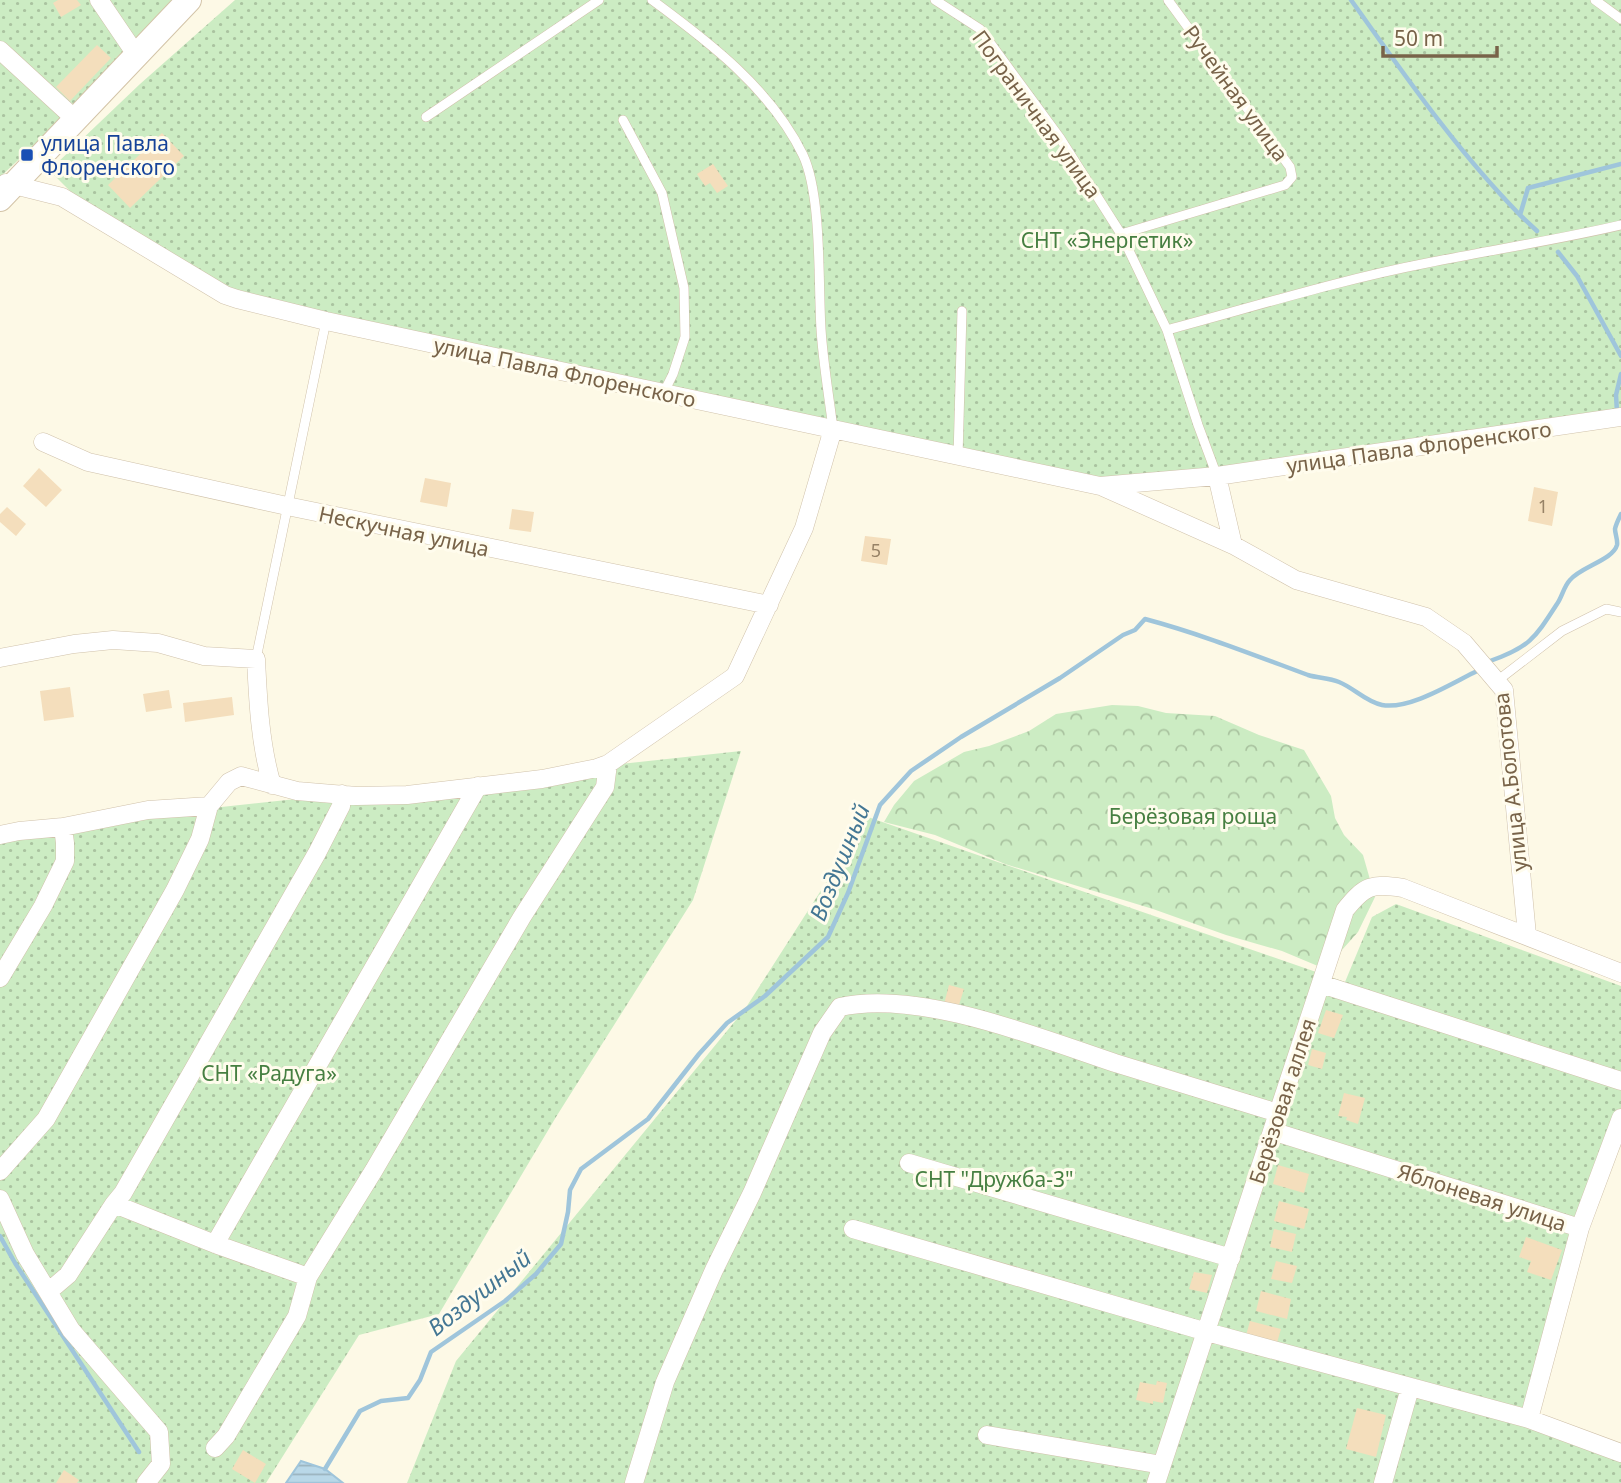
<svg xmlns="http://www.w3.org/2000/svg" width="1621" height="1483" font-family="'Noto Sans',sans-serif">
  <defs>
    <pattern id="forest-crowns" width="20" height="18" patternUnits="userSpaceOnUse" patternTransform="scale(1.75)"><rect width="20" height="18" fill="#ccecc3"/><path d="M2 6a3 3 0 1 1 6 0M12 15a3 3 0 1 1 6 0" fill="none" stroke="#aac3a0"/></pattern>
    <pattern id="garden-dots" width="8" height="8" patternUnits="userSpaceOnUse" patternTransform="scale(1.75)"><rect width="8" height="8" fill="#ccecc3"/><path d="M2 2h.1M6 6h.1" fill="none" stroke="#aac3a0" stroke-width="1.8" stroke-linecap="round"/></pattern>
    <pattern id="water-rules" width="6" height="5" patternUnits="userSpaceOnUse" patternTransform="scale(1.75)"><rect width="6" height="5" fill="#b9d8e8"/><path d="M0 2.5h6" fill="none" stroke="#9bb3be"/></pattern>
  </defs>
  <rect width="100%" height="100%" fill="#fdf9e6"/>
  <path fill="url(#forest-crowns)" d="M1112,705L1138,706L1166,713L1215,716L1259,735L1304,750L1331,796L1335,818L1344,835L1363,855L1375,897L1358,932L1325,969L1282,951L1226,935L1153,909L1005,864L935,835L884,822L894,805L914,781L964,752L989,746L1029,731L1056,714Z"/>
  <path fill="url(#garden-dots)" d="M0,0H178L120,65L0,177Z
    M235,0H1621V419L1281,468L1092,481L230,300L76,197L51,172L56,164L140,84Z
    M741,751L693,900L556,1117L439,1314L359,1335L266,1483H0V831Z
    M868,817L1345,982L1372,917L1396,904L1621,986V1115L1526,1427L1621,1459V1483H407L456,1361L745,1009Z"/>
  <path fill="url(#water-rules)" stroke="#9fc5db" stroke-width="2" d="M301,1461L325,1469L343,1483H286Z"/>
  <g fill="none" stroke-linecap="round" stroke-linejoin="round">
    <path stroke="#9fc5db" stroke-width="4.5" d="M1351,0C1404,74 1456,150 1520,215
      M1537,231L1520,215L1528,188L1621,164
      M1558,252L1577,276L1621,356
      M1617,412L1616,395L1621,374
      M1490,661C1530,647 1535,638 1557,604C1562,597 1564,586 1570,580C1580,567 1613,560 1617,545C1618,540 1615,534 1615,529C1616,524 1619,518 1621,514
      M0,1236L15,1263L139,1452
      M325,1469L360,1411L381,1401L408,1398L420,1380L431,1352L505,1301L536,1274L561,1244L568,1212L570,1190L581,1169L648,1119L699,1054L727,1023L765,996L828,937L848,893L880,805L911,771L961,737L1060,678L1123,635L1135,630L1145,619C1201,634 1254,655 1308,675C1318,678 1329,678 1339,682C1354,688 1366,702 1382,705C1410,710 1452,683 1477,671"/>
  </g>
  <path fill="#f4debc" d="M58,0H77L81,5L61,17L53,3Z
    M97,45L111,58L70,101L56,87Z
    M162,133L184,156L130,208L108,185Z
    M713,164L728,186L717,193L710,183L705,186L697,174Z
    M39,468L62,490L46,507L23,486Z
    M425,478L451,483L447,507L420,502Z
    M1534,487L1558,492L1552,526L1528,521Z
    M7,507L26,524L16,536L0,522V514Z
    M512,509L534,512L531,532L509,529Z
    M865,536L891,539L887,565L861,561Z
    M70,687L74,717L44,721L40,691Z
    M169,690L172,708L146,712L143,694Z
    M232,697L234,715L185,722L183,703Z
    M949,985L964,989L958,1008L944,1004Z
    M1326,1010L1343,1015L1334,1038L1318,1033Z
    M1312,1049L1326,1053L1322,1069L1308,1065Z
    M1344,1093L1365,1098L1358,1124L1346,1120L1347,1117L1338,1116Z
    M1278,1165L1309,1174L1304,1193L1273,1184Z
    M1279,1201L1309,1209L1304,1229L1274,1221Z
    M1274,1229L1296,1234L1292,1252L1270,1247Z
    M1526,1237L1562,1250L1551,1280L1527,1272L1531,1261L1519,1257Z
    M1276,1261L1297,1266L1292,1283L1271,1279Z
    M1194,1272L1212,1275L1207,1293L1189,1289Z
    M1261,1291L1291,1299L1287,1319L1256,1311Z
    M1250,1321L1281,1329L1276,1346L1245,1339Z
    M1157,1381L1167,1383L1163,1403L1153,1401V1404L1136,1400L1140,1382L1156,1385Z
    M1357,1408L1386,1415L1376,1457L1346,1449Z
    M243,1450L266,1464L255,1483L232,1469Z
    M64,1470L79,1480L77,1483H56Z"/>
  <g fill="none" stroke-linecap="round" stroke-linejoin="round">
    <defs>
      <path id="lane" d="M652,0C709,42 771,89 803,155C822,196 818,281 821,329C823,362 829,396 833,429
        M935,0L980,29L1060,138L1121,234L1167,330L1198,425L1217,476
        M1595,0L1621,19
        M426,117L599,0
        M623,120L662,193L684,288L685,337L673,374L664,392
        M1121,234L1285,185L1292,177L1290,167L1168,0
        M1167,330C1253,307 1339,280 1427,263C1491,250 1557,240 1621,225
        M958,457L962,311
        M256,659L326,321
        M1497,681L1562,631L1606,609L1621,612"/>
      <path id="street" d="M99,0L137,56
        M0,50L75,119
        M6,183L62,197L225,295L237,299L326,321L1100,486L1217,476L1621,417
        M43,442L88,462L287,506L769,605
        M1217,476L1233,545
        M1103,487L1233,545L1296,580L1426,617L1464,643L1504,690L1527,935
        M0,658L74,644L113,640L158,643L204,656L256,659C258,701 260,744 272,785
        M0,835L19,831L63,827L148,810L209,806L229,782L241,776L297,791L357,796L407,795L542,779L597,768L608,764L735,676L804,528L833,429
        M0,978L43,906L65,861V843L63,827
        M1321,984L1621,1081
        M1272,1131L1580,1228L1621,1118
        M909,1163L1231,1258
        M0,1171L46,1119L175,890L200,839L209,806
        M0,1199L25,1254L71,1330L159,1432L161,1464L146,1483
        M114,1204L123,1193L317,853L341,806L342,794
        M853,1229L1207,1332L1529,1419L1580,1228
        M215,1244L478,786
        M48,1292L68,1275L114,1204L215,1244L308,1277
        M1529,1419L1621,1453
        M987,1435L1162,1465
        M215,1448L226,1436L297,1316L308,1277L374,1170L522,917L605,787L608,764
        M634,1483L665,1382L714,1270L752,1193L822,1033L840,1007C918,989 1040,1038 1115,1063C1169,1080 1224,1096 1278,1113
        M1156,1483L1345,910C1365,885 1372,883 1403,888L1621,973
        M1383,1483L1410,1388"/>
      <path id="secondary" d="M0,199L189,0"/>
    </defs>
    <use href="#lane" stroke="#d0c2ab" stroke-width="10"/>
    <use href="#street" stroke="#d0c2ab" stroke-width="19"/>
    <use href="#secondary" stroke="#d3c4a8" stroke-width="26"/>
    <use href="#lane" stroke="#fff" stroke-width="9"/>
    <use href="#street" stroke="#fff" stroke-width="18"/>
    <use href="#secondary" stroke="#fff" stroke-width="24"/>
  </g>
  <rect fill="#1a4fb4" stroke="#fffced" stroke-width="2.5" x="20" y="148" width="14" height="14" rx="3.5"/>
  <g text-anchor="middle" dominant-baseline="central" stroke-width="6" stroke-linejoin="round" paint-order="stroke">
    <g font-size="18" fill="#978266">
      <text x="1543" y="506">1</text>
      <text x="876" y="550">5</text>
    </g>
    <g font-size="21" fill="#786349" stroke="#fffced">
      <text transform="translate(1236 93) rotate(54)">Ручейная улица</text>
      <text transform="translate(1037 114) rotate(54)">Пограничная улица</text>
      <text transform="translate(565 372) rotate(12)">улица Павла Флоренского</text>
      <text transform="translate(1419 447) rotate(-8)">улица Павла Флоренского</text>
      <text transform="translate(404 531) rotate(12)">Нескучная улица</text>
      <text transform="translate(1510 782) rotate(-96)">улица А.Болотова</text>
      <text transform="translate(1282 1101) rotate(-72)">Берёзовая аллея</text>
      <text transform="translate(1482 1197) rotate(18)">Яблоневая улица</text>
    </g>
    <g font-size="21" fill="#164399" stroke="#fffced" text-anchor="start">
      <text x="41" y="143">улица Павла<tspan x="41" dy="24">Флоренского</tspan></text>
    </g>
    <g font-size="21" fill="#467f41" stroke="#fffced">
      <text x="1107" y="240">СНТ «Энергетик»</text>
      <text x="1193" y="816">Берёзовая роща</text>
      <text x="269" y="1073">СНТ «Радуга»</text>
      <text x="994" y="1179">СНТ "Дружба-3"</text>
    </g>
    <g font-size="23" font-style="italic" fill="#447794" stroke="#fffced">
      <text transform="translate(839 862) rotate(-68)">Воздушный</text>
      <text transform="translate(479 1292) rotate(-38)">Воздушный</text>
    </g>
  </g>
  <path d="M1383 46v10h114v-10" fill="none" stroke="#786349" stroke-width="3.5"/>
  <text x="1394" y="46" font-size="21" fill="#786349" stroke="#fffced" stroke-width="5" paint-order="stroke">50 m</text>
</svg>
